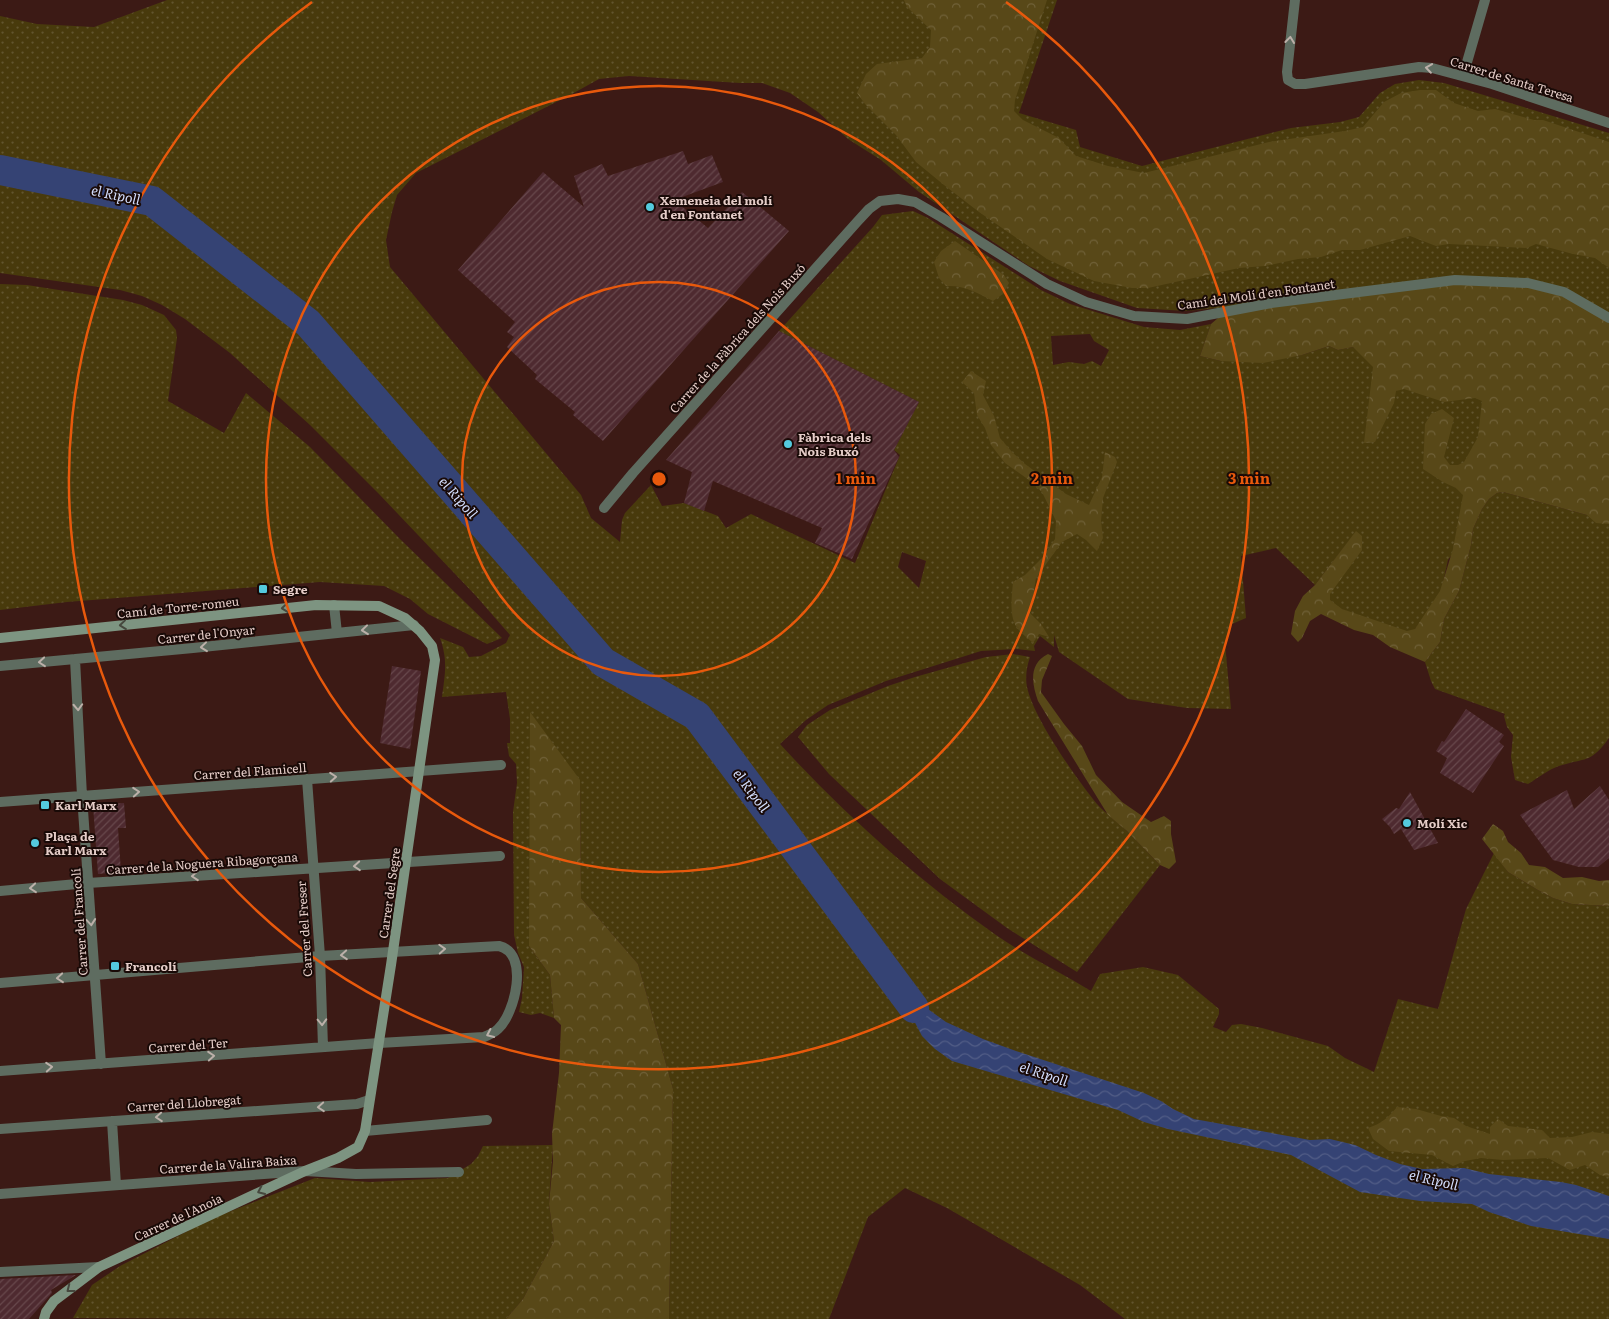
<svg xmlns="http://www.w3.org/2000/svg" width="1609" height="1319" font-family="Literata,serif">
  <defs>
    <pattern id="grass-dots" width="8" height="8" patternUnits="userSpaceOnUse" patternTransform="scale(1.25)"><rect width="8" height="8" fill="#483a0c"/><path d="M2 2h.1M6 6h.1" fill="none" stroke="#62552e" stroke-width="1.8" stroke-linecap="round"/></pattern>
    <pattern id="forest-crowns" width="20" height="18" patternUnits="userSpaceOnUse" patternTransform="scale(1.25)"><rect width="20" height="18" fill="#584818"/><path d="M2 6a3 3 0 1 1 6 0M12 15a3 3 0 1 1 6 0" fill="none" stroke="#706138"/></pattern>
    <pattern id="water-waves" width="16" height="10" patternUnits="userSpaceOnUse" patternTransform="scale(1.25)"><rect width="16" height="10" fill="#354374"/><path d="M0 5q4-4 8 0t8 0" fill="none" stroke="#525d86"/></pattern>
    <pattern id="building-hatch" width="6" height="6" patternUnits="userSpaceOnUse" patternTransform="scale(1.25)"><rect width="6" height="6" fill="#4e2a30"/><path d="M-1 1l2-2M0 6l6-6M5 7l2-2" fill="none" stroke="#67484c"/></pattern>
  </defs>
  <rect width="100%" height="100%" fill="#3c1a15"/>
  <path fill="url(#grass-dots)" fill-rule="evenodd" d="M167,0H1057L1019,113L1076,130L1080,147L1142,166L1291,128L1340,122L1359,117L1380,93L1395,84L1419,80L1444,83L1609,133V318L1271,303L1186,311L1137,308L1060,281L1029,266L919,192L881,160L848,139L818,112L790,93L762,83H740L629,76L599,79L572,94L416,173L397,195L392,212L386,240L390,267L581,495L591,518L620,542L622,520L625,513L651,485L662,506L684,503L718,516L726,528L751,514L855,563L900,455L894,450L919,402L779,331L873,227L882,215L913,211L928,218L1041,290L1070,304L1144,327L1180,330L1211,324L1200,356L1221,361H1231L1287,357L1302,355L1329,346L1338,350L1353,347L1366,356L1396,391L1401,386L1480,395L1488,401L1485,426L1466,466L1453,469L1425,439L1467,495L1454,552L1448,560L1440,596L1410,636L1336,607L1324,595L1356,532L1315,585L1276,548L1241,556L1246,618L1232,624L1225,643L1231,709L1187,708L1128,699L1059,652L1054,635V647L1040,636L1034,646L1035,651L1015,649L981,651L886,681L828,705L806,720L780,744C845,815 918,880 996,935C1026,956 1060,972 1091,991L1100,974L1143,967L1178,975L1219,1009V1014L1213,1027L1226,1032L1232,1025L1241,1024L1262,1028L1328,1046L1345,1058L1374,1072L1398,999L1438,1009L1466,909L1494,853L1508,872L1538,890L1553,898L1572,904L1609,906V1319H1125L1080,1285L947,1208L905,1188L868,1217L829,1319H669L673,1089L638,964L581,898L580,780L529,946L550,975L554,1018L540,1013L531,1015L519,1012L522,998L524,967L518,953L514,935L513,812L517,783L516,764L509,756L507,743H510V719L506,692L442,697C445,674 448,660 440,638L463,647L469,657L481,656L506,643L510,635L476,596L379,494L310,425L230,353L185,319L162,305L142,296L120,290L0,273V16L37,24L94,27ZM1090,334L1094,341L1109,350L1101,366L1092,361L1084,364L1069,362L1053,365L1051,336ZM902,552L926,561L919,588L898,567Z
    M0,284L27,285L123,300L142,305L164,315L176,330L177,338L168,401L224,433L246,393L310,447L400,539L502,638L487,644L428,614L410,599L384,586L320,582L67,602L0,610Z
    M1503,492L1587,515H1609V738C1590,764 1587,757 1559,766C1549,769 1538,778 1528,784L1515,780L1511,757L1513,735L1507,727L1504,716L1505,714L1435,689L1431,681L1425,662L1440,642L1444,619L1459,591L1471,545L1473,529L1482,509L1489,499L1497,493Z
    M1013,654L1030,657C1027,666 1025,676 1027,687C1034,719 1076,778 1097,804C1107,815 1118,822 1128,832C1139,843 1149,854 1160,865L1077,972L1007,928L940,879L829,774L798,737L807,725L830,710L888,686L915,677L986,657Z
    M553,1145L549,1204L554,1241L523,1299L506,1319L73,1318L92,1285L120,1266L211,1219L315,1178L370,1182L448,1178L471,1164L478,1156L483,1146Z"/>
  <path fill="url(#forest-crowns)" d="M904,0H1047L1015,100L1014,111L1023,120L1059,138L1076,156L1108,166L1144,173L1269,142L1345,131L1363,127L1384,102L1401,93L1420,90H1436L1454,103L1478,111L1495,109L1534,120H1543L1609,142V268L1595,258L1573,254L1536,244L1527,248L1449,244L1436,246L1410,236L1360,250H1342L1321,257L1298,259L1265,266L1239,268L1148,288H1132L1094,281L1047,259L979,212L944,185L916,162L896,135L865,104L857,93L866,74L877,64L922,58L930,47L931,30L907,7Z
    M955,241L1004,275L1009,283L1003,294L993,301C978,293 964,285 946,286L939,278L934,262L941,251Z
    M1455,280L1528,283L1564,292L1609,318V524L1596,523L1587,515L1503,492L1497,493L1489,499L1482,509L1473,529L1471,545L1459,591L1444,619L1440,642L1425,662L1390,647L1373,635L1354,630L1321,614L1310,621L1302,638L1298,642L1291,634L1295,611L1303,596L1315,585L1356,531L1362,536V550L1330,594V600L1342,609L1407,631L1415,629L1440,591L1453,549L1463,495L1456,488L1443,482L1423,469L1425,424L1431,414L1442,409L1454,418L1444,457L1450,465H1458L1464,462L1478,437L1482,401L1475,398L1444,402L1404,389L1396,391L1394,403L1375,442L1364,443L1373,367L1353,347L1338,350L1329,346L1302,355L1263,363L1221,361L1200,356L1211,324L1225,312Z
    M971,371L986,381L983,395L994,416L1000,438L1012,452L1025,464L1066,494L1089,505L1102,477L1105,452L1115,457L1117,462L1103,498L1101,521L1103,538L1097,551L1086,540L1077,534L1062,542L1036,578L1030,613L1041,624L1049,637L1039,634L1033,643C1028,638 1019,632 1016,626C1009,614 1012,595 1013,582L1025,575L1042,558L1055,539L1056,521L1042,492L1029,480L1005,463L991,445L985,428L977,415L974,393L962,382Z
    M1048,654L1052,656L1042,680L1041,692L1064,724L1082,746L1096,775L1122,802L1151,822L1164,816L1171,821V834L1176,862L1169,869L1160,865L1127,831L1108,815L1038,701C1032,684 1028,664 1048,654Z
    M530,712L580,780L581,898L638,964L673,1089L669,1319H506L523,1299L554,1241L549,1204L553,1161L552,1134L559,1073L561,1025L554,1018L550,975L529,946Z
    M1493,824L1503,831L1508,842L1521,853L1529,865L1545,867L1563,878L1582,877L1599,881L1609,880V906L1572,904L1553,898L1538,890L1508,872L1482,839Z
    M1397,1107L1416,1109L1441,1116L1454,1118L1466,1126L1490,1134V1127L1498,1119L1508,1126L1542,1130L1550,1138L1572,1137L1592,1132L1609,1134V1177L1600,1175L1585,1165L1570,1170L1548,1158L1503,1160L1481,1158L1465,1161L1453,1166L1432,1155L1389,1151L1373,1139L1368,1128C1381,1124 1389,1117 1397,1107Z"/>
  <path fill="url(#water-waves)" d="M890,975L914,999L946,1022L983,1039L1016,1051L1144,1093L1161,1101L1173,1109L1194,1119L1310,1140L1330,1139L1355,1145L1376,1155L1400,1164L1422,1169L1464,1168L1489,1174L1561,1182L1576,1185L1609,1196V1239L1531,1226L1489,1212L1472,1204L1420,1201L1360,1192L1291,1155L1168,1129L1144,1122L1118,1110L952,1061L935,1049L922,1036Z"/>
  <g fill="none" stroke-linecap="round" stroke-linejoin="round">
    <path stroke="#354374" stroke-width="30" d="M0,170L152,201L308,323L603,662L697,716L914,1008"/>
  </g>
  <path fill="url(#building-hatch)" d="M683,151L688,164L712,155L723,182L674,200L708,228L742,192L789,231L603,441L573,415L575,412L535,379L537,375L507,347L514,337L507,332L515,322L458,270L543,172L584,207L574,176L602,164L608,176Z
    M779,331L919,402L894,450L899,457L852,559L815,543L822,528L713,481L704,511L684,503L692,472L666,460Z
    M392,666L421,671L410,749L380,743Z
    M1466,709L1504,735L1499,742L1504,746L1473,793L1440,773L1447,758L1436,751L1442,741L1444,742Z
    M1600,786L1609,800V858L1598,867H1579L1553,860L1520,815L1567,790L1574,809Z
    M1410,792L1438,843L1414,850L1401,829L1394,834L1390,827L1382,819L1396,808L1399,809Z
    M124,803L126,828H118L121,872L98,874L93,805Z
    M76,1275L51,1290L52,1293L29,1319H0V1279Z"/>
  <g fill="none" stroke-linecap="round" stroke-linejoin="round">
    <path stroke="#5e6c60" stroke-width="10" d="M1295,0L1287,72L1288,80L1295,84H1305L1419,67L1432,68L1492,84L1609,123
      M1463,76L1485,0
      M604,508L633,473L857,222L869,209L880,201L898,199L915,202L941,217L1047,284L1086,302L1134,316L1187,319L1271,303L1455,280L1528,283L1564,292L1609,318
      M334,605L337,633
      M75,659L82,796L101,1064
      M0,666L193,648L414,625
      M307,779L320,956L323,1047
      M0,802L501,765
      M0,891L88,883L500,856
      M0,983L320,956L499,946C530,953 515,1014 498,1029C494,1033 489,1035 484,1037L379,1043L0,1071
      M112,1121L116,1185
      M0,1129L357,1104L369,1100
      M365,1131L487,1120
      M0,1194L305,1171L356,1174L459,1172
      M0,1272L99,1267"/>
    <path stroke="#7d9481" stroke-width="10" d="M0,638L316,605L379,606L405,618L420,631L432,646L435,660L391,965L365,1131L358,1147L338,1158L305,1171L99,1267L54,1301L46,1312L44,1319"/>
  </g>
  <defs><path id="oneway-chevron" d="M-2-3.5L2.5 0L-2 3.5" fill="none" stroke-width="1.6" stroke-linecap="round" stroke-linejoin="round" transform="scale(1.25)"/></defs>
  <g stroke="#bcb0a9">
    <use href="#oneway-chevron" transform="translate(1290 40) rotate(-83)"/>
    <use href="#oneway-chevron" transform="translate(1429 68) rotate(-172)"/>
    <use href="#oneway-chevron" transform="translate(365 630) rotate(174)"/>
    <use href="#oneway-chevron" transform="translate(204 647) rotate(174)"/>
    <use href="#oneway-chevron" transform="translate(42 662) rotate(175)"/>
    <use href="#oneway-chevron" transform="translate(78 707) rotate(87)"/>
    <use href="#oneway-chevron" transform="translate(333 777) rotate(-4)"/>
    <use href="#oneway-chevron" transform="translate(136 792) rotate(-4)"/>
    <use href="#oneway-chevron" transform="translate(357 866) rotate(176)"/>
    <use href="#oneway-chevron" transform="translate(195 876) rotate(176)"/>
    <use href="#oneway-chevron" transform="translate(33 888) rotate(175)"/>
    <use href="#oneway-chevron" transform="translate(91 922) rotate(85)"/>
    <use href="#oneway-chevron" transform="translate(442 949) rotate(-3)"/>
    <use href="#oneway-chevron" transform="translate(344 955) rotate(176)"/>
    <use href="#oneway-chevron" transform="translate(60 978) rotate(175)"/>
    <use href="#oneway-chevron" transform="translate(322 1022) rotate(88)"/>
    <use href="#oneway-chevron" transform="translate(490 1034) rotate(155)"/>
    <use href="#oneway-chevron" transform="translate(211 1056) rotate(-4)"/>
    <use href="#oneway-chevron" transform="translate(49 1067) rotate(-4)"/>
    <use href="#oneway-chevron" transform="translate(321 1107) rotate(176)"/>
    <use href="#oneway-chevron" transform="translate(159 1117) rotate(176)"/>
  </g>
  <g stroke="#46483e">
    <use href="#oneway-chevron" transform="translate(285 608) rotate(174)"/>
    <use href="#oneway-chevron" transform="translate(123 625) rotate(174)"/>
    <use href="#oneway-chevron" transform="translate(261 1191) rotate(155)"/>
    <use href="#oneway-chevron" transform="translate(70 1289) rotate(142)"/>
  </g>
  <g fill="none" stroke="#e8590c" stroke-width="2.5">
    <circle cx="659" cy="479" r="197"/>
    <circle cx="659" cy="479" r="393"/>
    <path d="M1006 2A590 590 0 1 1 312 2"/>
  </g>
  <g fill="#54cade" stroke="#190a07" stroke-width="2">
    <circle cx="650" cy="207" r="5"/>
    <circle cx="788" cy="444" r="5"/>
    <rect x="258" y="584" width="10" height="10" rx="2.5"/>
    <rect x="40" y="800" width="10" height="10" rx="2.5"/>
    <circle cx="1407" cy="823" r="5"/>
    <circle cx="35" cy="843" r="5"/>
    <rect x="110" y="961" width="10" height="10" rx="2.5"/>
  </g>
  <g text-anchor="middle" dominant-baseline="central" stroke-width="4" stroke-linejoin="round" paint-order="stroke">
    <g font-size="12" fill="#e5cdc8" stroke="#190a07">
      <text transform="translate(1512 79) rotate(17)">Carrer de Santa Teresa</text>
      <text transform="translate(1256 294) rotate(-8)">Camí del Molí d'en Fontanet</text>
      <text transform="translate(737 338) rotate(-48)">Carrer de la Fàbrica dels Nois Buxó</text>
      <text transform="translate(178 607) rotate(-6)">Camí de Torre-romeu</text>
      <text transform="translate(206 634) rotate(-6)">Carrer de l'Onyar</text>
      <text transform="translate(250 771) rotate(-4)">Carrer del Flamicell</text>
      <text transform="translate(202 863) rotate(-4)">Carrer de la Noguera Ribagorçana</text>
      <text transform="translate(389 893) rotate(-82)">Carrer del Segre</text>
      <text transform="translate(79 922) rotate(-94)">Carrer del Francolí</text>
      <text transform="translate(304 929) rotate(-94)">Carrer del Freser</text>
      <text transform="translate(188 1045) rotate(-4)">Carrer del Ter</text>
      <text transform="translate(184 1103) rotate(-4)">Carrer del Llobregat</text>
      <text transform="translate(228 1164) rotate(-4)">Carrer de la Valira Baixa</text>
      <text transform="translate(178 1217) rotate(-25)">Carrer de l'Anoia</text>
    </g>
    <g font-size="12" font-weight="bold" fill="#e5cdc8" stroke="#190a07" text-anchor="start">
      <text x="660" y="200">Xemeneia del molí<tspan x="660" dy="14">d'en Fontanet</tspan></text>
      <text x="798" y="437">Fàbrica dels<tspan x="798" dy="14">Nois Buxó</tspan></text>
      <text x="273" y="589">Segre</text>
      <text x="55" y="805">Karl Marx</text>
      <text x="1417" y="823">Molí Xic</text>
      <text x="45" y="836">Plaça de<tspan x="45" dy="14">Karl Marx</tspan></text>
      <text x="125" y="966">Francolí</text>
    </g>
    <g font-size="14" font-style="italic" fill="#d2ddfd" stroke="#190a07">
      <text transform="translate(116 194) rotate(12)">el Ripoll</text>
      <text transform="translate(459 497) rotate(49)">el Ripoll</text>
      <text transform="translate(752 790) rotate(53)">el Ripoll</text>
      <text transform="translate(1044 1073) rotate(18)">el Ripoll</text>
      <text transform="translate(1434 1179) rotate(13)">el Ripoll</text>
    </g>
  </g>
  <circle cx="659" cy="479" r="8" fill="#e8590c" stroke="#190a07" stroke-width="2.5"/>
  <g font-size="15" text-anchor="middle" font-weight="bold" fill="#e8590c" stroke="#190a07" stroke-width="4" stroke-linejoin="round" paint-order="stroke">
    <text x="856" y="484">1 min</text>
    <text x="1052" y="484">2 min</text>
    <text x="1249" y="484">3 min</text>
  </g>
</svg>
